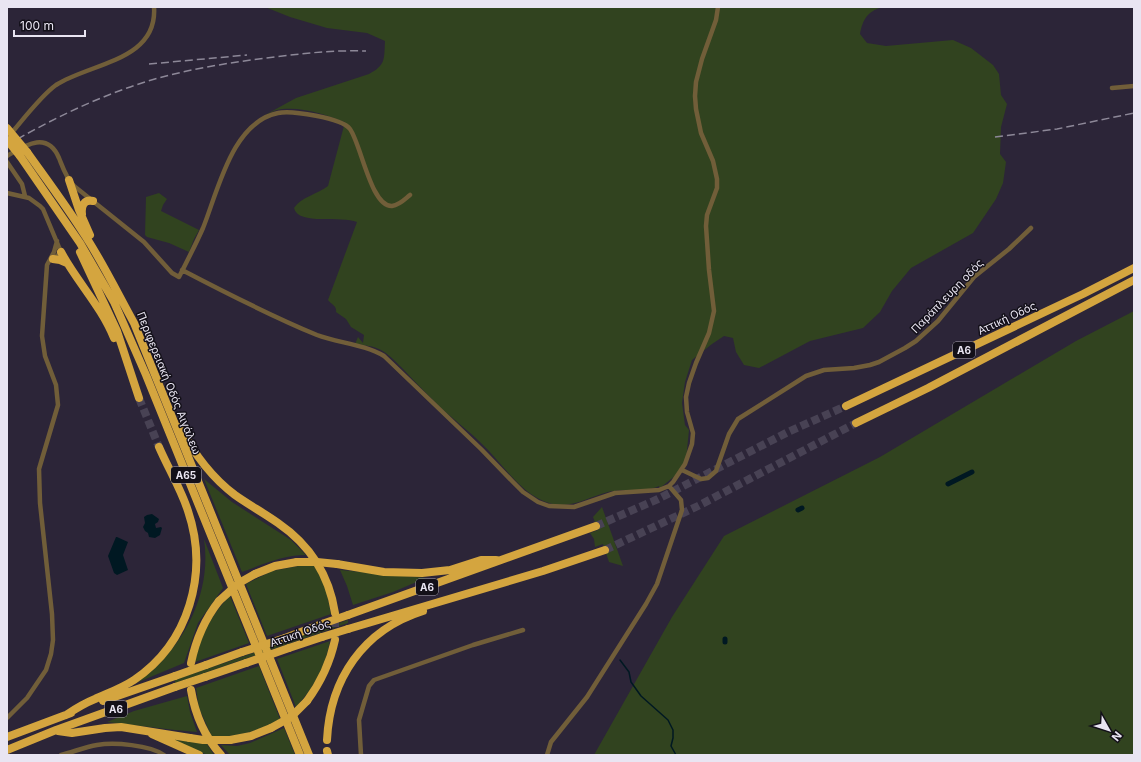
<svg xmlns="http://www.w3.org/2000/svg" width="1141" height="762" font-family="Inter,sans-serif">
  <rect width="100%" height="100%" fill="#2c2538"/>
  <path fill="#31431f" d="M265,7H882C867,12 863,19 860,34L867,43L886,46L953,40L971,48L993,65L999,74L1001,95L1007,104L1001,127L1000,154L1006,162L1003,183L996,199L973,233L911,268L892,291L880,312L863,328L810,341L759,368L744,365L736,352L733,338L724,336L712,344L692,360L685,382L682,403L685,425L689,430L686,460L676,475L660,488L659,486C645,493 624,488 608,492C592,496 578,505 561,505C525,503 505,465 481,443C467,429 450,417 436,403C425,392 414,381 404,370C397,363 390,355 381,350C374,346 363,345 355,344L358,337L363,343L364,335L351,327L346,319L336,312C337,306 332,305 328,300L357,222C342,215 298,226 294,208C301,197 318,194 328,186L345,122C326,115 304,107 283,109C277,109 270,113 265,115L296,98L369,74C386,65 384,59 385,41L367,33L327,28L290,17Z
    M159,193L167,199L163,205L161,211L199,230L194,239L189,252L169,243L147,237L145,235L146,197Z
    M1134,311V755H594L672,617L724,536L880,457L1076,341Z
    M204,479L232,502L291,540L306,555C283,555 264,564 242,572Z
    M602,507L623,566L609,562L603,544L595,547L594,539L590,533L598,530L593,517Z
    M204,539L223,588L198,623L184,663L136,683C143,677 152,672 158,665C191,632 211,586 204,539Z
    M298,566H316L326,589L331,614L267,636L246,584L272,571Z
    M340,570L426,578L393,592L353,605L347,586Z
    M230,596L249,643L195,662C200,637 212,613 230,596Z
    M348,620V623L175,683V680Z
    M330,641C325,668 314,687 296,707L277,659Z
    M259,666L280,719C259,731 237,737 212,737L199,708L196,688Z
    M187,696L190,712L197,732L175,730L107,722L134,711Z
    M284,728L295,755H230L221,745L237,746L250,743Z
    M170,739L207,744L214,755H208L170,741Z"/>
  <path fill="#001822" d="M152,514L159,519L158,522L155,524L156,528L161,527L162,528L160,535L155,538L149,537L148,533L145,531L143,527L145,523L144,517L147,515Z
    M116,537H117L128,542L123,555L128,570L117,575L114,573L108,556Z"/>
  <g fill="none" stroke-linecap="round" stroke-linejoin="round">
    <path stroke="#001822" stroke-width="1.5" d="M620,660L629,672L631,682L641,696L668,720L673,730V738L671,746L676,755"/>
    <path stroke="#001822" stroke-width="5" d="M948,484L972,472
      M798,510L802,508
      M725,639V642"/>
    <path stroke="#484254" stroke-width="8" stroke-dasharray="8 4" stroke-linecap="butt" d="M139,398L159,447
      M596,526L658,499L788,432L846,406
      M605,550L698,506L856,423
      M335,639V613"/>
    <path stroke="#715e39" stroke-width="4.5" d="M1112,88L1134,86
      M10,132L14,130C25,117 42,95 56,85C90,63 158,61 154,7
      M7,156C24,146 47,130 59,158C63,168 66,178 74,186L144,242L172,273L179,277C187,261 196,244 203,228C218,191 232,122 278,113C291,110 342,118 350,129C361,144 371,207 392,206C400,205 405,199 410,195
      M7,162L22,184L25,196
      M7,193L29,198L40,206L43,209L61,252L53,260
      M182,270C226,293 271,316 317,335C338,343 364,344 384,356L481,449L513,482L523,492L538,502L549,506L574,507L615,493L659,490L669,486L673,482L685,464L692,444L693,433L687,412L686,397L689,383L696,363L709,333L714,311L709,270L706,226L707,215L717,188V179L713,161L701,133L696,109L695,96L696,82L702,59L716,20L718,7
      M682,470L701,479L708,478L716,471L729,434L738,419L806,376L824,370L854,368L870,365L879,362L905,348L916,341L938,321L974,277L1009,249L1031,228
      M7,718L27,698L46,670L51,654L53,640L52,614L40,503L39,469L58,405L56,385L45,356L42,336L47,265L54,252L57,241
      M61,755C73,752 85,747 97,745C114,742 150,745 164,755
      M361,755L359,720L369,686L374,680L473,645L523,630
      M547,755L551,742L587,697L646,604L657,584L682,510L681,500L669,486"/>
    <path stroke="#d4a53f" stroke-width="8" d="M27,152C47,180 68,208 86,237C104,265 118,294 134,323L309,755
      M20,156L80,243L114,302L146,375L300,755
      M69,180L79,210L90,235
      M82,214C81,206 84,199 93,201
      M61,252C77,282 101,306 114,338
      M80,252L117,331L139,398
      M53,259L60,260L67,263
      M846,406L1083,294L1134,268
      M856,423L928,388L1134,280
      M180,427C193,452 211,477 235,495C249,505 264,513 278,523C310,545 329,574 335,613
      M337,564L384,572L422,573L450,570L481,560H496
      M255,574L275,566L297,562
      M348,615L596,526
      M348,629L543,571L605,550
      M285,638L322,624
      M289,648L322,637
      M191,663C196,639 204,620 219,601
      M206,665L242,652
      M205,677L246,663
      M191,690C195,714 204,736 221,755
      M103,701L175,676
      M307,701C321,682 330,663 335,640
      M66,715C75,709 85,703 95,699C108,693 122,688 134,680C189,643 209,573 188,511C181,489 168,468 159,447
      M58,731L72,733L105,728L121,727L190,738
      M152,734L199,755
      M7,737L71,713
      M230,740L251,736L271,728
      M327,740C330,679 363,630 423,611
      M7,750L56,730L175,687
      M327,751L328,755"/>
    <path stroke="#8d8898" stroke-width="1.5" stroke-dasharray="8 4" stroke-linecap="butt" d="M149,64L247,55
      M995,137L1057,129L1134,113
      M7,145C45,123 85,103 127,88C174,71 225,63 275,57C306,53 335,50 366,51"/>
    <path stroke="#d4a53f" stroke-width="8" d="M7,128L27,152
      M7,140L20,156
      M297,562H317L337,564
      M219,601L239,583L255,574
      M322,624L348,615
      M322,637L348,629
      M242,652L285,638
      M246,663L289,648
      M175,676L206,665
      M175,687L205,677
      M271,728L291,717L307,701
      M190,738L203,740H230"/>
  </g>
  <g text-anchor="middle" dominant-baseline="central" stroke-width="3" stroke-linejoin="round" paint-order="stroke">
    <g fill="#131019" stroke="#a9a5b1" stroke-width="1">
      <rect x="953" y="342" width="22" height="16" rx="3"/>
      <rect x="171" y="467" width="30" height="16" rx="3"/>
      <rect x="416" y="579" width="22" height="16" rx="3"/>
      <rect x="105" y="701" width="22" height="16" rx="3"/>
    </g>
    <g font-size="10" font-weight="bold" fill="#e9e5f2">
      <text x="964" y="350">Α6</text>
      <text x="186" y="475">Α65</text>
      <text x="427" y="587">Α6</text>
      <text x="116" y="709">Α6</text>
    </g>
    <g font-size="11" fill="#e9e5f2" stroke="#131019">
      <text transform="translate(947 296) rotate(-46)">Παράπλευρη οδός</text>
      <text transform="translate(1007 318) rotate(-25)">Αττική Οδός</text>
      <text transform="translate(169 383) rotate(68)">Περιφερειακή Οδός Αιγάλεω</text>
      <text transform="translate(300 633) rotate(-19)">Αττική Οδός</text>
    </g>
  </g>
  <rect width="1141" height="762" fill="none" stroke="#e9e5f2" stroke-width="16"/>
  <g transform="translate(1109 730) rotate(129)" stroke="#131019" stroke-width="3" paint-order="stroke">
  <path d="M0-3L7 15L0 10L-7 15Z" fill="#e9e5f2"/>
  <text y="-6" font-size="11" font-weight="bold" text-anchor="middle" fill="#e9e5f2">N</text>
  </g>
  <path d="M14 30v6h71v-6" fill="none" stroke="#e9e5f2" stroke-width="2"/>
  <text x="20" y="30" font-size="12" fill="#e9e5f2" stroke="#131019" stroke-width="3" paint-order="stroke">100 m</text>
</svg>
